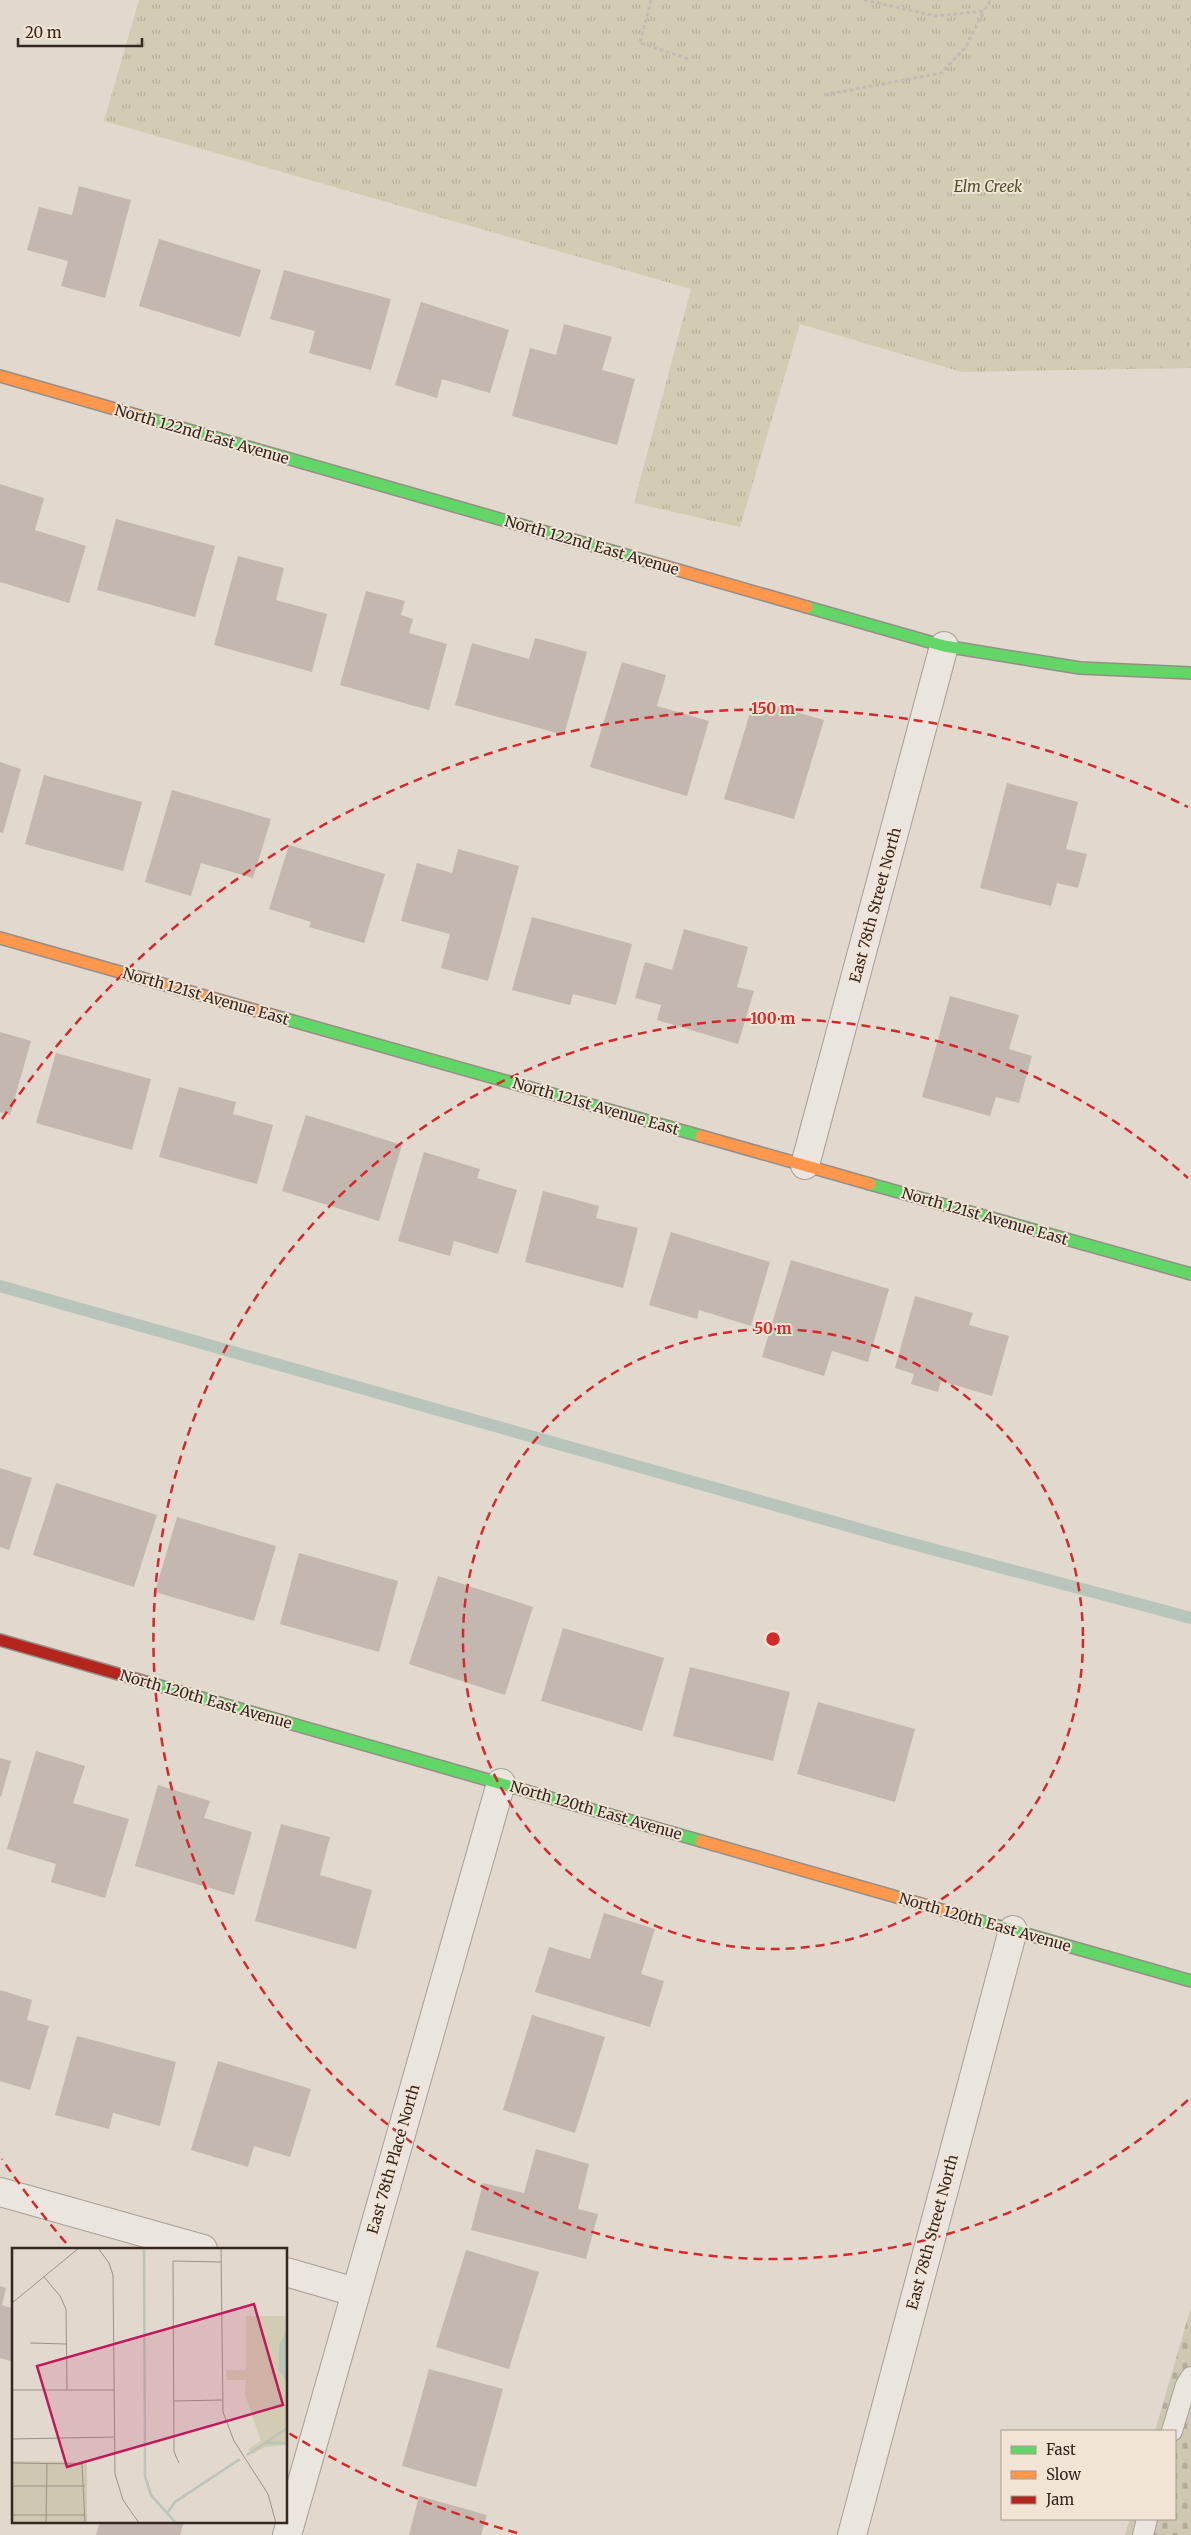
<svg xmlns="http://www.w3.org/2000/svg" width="1191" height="2535" font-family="Merriweather,serif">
  <defs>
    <pattern id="cemetery-stones" width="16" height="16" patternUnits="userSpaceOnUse" patternTransform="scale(1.25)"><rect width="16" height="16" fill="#cdc8b1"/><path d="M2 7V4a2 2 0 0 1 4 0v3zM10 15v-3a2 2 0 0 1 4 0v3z" fill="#b1ac98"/></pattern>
    <pattern id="park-tufts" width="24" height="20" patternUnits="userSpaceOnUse" patternTransform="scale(1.25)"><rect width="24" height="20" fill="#d2cdb2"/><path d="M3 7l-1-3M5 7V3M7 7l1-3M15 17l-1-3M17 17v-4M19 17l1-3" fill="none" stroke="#b5b099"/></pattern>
  </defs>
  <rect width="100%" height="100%" fill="#e1d8ce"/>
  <path fill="url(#cemetery-stones)" d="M1191,2307V2535H1125L1130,2519H1175V2431H1155Z"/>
  <path fill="url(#park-tufts)" d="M139,0H1191V368L962,372L800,324L740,527L634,503L691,289L104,121Z"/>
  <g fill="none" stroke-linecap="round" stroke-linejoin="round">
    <path stroke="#b8c5bb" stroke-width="12" d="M0,1286L898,1540L1191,1618"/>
  </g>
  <path fill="#c4b7af" d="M79,186L131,200L105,298L61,286L68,261L27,250L39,207L72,215Z
    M159,239L261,270L240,337L139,306Z
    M284,270L391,299L371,370L309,353L315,331L270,319Z
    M421,302L509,330L490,393L442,379L437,398L395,385Z
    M564,324L612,337L602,370L635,379L617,445L512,416L530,348L556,355Z
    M0,484L44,498L35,530L86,546L69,603L0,582Z
    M116,519L215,546L195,617L97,590Z
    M238,556L284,568L276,600L327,614L312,672L214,645Z
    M366,591L405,601L401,615L413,619L409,633L447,644L429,710L340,685Z
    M535,638L587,652L564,735L455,705L472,643L529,659Z
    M622,662L666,675L657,706L709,721L687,796L590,767Z
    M754,700L824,720L794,819L724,799Z
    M0,762L21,769L3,833L0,832Z
    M44,775L142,802L123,871L25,844Z
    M1007,783L1078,802L1066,849L1087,854L1078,888L1057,883L1051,906L980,888Z
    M172,790L271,819L253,878L201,863L191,896L145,882Z
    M289,845L385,874L364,943L309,927L311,922L269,909Z
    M458,849L519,866L488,981L441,968L450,934L401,921L417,863L452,873Z
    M532,917L632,944L616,1005L573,994L570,1005L512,990Z
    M684,929L748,947L737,987L754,991L738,1044L657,1020L661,1005L635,998L645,962L672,970Z
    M950,996L1019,1015L1009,1049L1032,1056L1019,1103L996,1097L990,1116L922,1097Z
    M0,1032L31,1041L10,1115L0,1112Z
    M56,1053L151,1079L132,1150L36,1123Z
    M179,1087L236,1102L233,1114L273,1125L257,1184L159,1157Z
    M306,1115L402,1145L379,1221L282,1191Z
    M424,1152L480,1169L477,1178L517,1190L498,1254L454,1241L450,1256L398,1241Z
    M543,1191L599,1206L596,1218L638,1228L623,1288L525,1262Z
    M671,1232L770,1262L751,1326L699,1310L697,1319L649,1305Z
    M791,1260L889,1289L868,1362L832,1351L824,1376L762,1357Z
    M915,1296L973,1313L969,1325L1009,1336L992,1396L941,1381L938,1392L911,1384L914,1374L895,1368Z
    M0,1468L32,1478L9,1550L0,1547Z
    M56,1483L157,1515L134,1587L33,1555Z
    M177,1517L276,1546L254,1621L155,1592Z
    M299,1553L398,1581L379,1652L280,1624Z
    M438,1576L533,1607L505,1695L409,1664Z
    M563,1628L664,1658L642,1731L541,1701Z
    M690,1667L790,1692L773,1761L673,1736Z
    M818,1702L915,1729L895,1802L797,1774Z
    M36,1751L85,1766L73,1803L129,1819L105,1898L51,1882L56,1864L7,1849Z
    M0,1758L11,1761L1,1797L0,1796Z
    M158,1785L210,1801L204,1818L252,1832L234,1895L135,1866Z
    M281,1824L330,1837L320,1875L372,1890L356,1949L255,1921Z
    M604,1913L655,1929L641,1974L664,1981L650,2027L535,1992L549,1947L590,1959Z
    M0,1990L32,2000L27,2020L49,2026L30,2090L0,2081Z
    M532,2015L605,2037L575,2133L503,2110Z
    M77,2036L176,2062L160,2126L113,2113L109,2129L55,2115Z
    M218,2061L311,2089L290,2157L254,2146L248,2167L191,2150Z
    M536,2149L589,2164L578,2209L598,2214L586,2259L471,2230L483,2183L524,2193Z
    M466,2250L539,2272L509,2369L436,2347Z
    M0,2286L6,2288L2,2305L14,2309V2362L0,2358Z
    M429,2369L503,2389L476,2487L402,2466Z
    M419,2496L487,2515L481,2535H409Z
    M100,2521H184L180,2535H96Z"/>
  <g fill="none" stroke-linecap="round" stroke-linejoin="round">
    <defs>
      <path id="lane" d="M1172,2431L1186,2385L1191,2377
        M1143,2535L1147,2519"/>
      <path id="street" d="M805,1165L944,646
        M0,2192L203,2249
        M286,2272L355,2292
        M287,2535L501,1783
        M852,2535L1013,1930"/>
      <path id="fast" d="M150,419L650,562
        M807,607L944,646L1080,668L1191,673
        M275,1016L701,1136
        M870,1184L1191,1274
        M146,1682L701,1841
        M956,1914L1191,1981"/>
      <path id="slow" d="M0,376L150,419
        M650,562L807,607
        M0,938L275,1016
        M701,1136L870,1184
        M701,1841L956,1914"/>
      <path id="jam" d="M0,1640L146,1682"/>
    </defs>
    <use href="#lane" stroke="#a79e97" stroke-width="22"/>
    <use href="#street" stroke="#a79e97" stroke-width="30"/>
    <use href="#fast" stroke="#968e86" stroke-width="14"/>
    <use href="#slow" stroke="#968e86" stroke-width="14"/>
    <use href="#jam" stroke="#968e86" stroke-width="14"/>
    <path stroke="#c2bcb5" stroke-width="3" stroke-dasharray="4 2.5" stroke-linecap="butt" d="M651,0L640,43L689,59
      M864,0L936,16L984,11L991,0
      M824,95L941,73L965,48L984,11"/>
    <use href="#lane" stroke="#eae5de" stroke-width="20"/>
    <use href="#street" stroke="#eae5de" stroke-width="28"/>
    <use href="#fast" stroke="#63d668" stroke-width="11"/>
    <use href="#slow" stroke="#ff974d" stroke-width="11"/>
    <use href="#jam" stroke="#b3261e" stroke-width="11"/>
  </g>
  <g fill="none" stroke="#d62828" stroke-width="2.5" stroke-dasharray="9 6">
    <circle cx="773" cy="1639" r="310"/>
    <path d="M1188 2100A620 620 0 1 1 1188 1178"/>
    <path d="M517 2533A930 930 0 0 1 287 2432M66 2243A930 930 0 0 1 2 2159M2 1119A930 930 0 0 1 1188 807"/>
  </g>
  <g text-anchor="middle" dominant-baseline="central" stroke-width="4" stroke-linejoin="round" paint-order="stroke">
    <g font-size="15" font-style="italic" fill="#4c4f29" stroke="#f2e4d5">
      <text x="988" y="186">Elm Creek</text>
    </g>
    <g font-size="15" fill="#342620" stroke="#f2e4d5">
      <text transform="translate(202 434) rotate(16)">North 122nd East Avenue</text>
      <text transform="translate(592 545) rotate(16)">North 122nd East Avenue</text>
      <text transform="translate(875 905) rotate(-75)">East 78th Street North</text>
      <text transform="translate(206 996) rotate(16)">North 121st Avenue East</text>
      <text transform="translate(596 1106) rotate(16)">North 121st Avenue East</text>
      <text transform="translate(985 1216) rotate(16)">North 121st Avenue East</text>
      <text transform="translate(206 1699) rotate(16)">North 120th East Avenue</text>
      <text transform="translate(596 1810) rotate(16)">North 120th East Avenue</text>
      <text transform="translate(985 1922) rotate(16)">North 120th East Avenue</text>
      <text transform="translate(393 2159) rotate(-74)">East 78th Place North</text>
      <text transform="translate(932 2232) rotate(-75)">East 78th Street North</text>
    </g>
  </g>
  <g transform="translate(12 2248)">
    <rect width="275" height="275" fill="#e1d8ce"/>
    <path d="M0,213L75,214V275H0Z" fill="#cdc8b1"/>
    <path d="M234,68H275V197L253,199L241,206L236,201L249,193L233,147L234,132H215L214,122H234Z" fill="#d2cdb2"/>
    <path d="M275,82V135L267,122V97Z" fill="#b8c5bb"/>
    <path fill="none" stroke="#b8c5bb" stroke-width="2.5" d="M132,0L133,228L139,247L164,275M253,195H274M235,207L275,180M156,264L163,254L228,211"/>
    <path fill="none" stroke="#9c9188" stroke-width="1" d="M86,0L97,15L101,27L103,226L111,252L127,275M209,0L211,164L222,193L256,246L264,275M32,29L48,48L54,61L55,142M0,55L67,0M18,95L55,96M0,142H102M162,153L210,152M0,191L102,189M0,215L70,216L73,275M167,215L162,204L161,13L209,14M0,238H73M0,267H73M34,275L35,215"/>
    <path fill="#c2185b" fill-opacity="0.15" stroke="#c2185b" stroke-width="2.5" d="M242,56L271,157L55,219L25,118Z"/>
    <rect width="275" height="275" fill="none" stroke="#342620" stroke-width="2.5"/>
  </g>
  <circle cx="773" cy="1639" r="8" fill="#d62828" stroke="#f2e4d5" stroke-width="2.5"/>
  <g font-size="15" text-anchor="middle" font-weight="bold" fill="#d62828" stroke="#f2e4d5" stroke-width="4" stroke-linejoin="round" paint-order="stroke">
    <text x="773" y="714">150 m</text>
    <text x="773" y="1024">100 m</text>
    <text x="773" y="1334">50 m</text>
  </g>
  <rect x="1001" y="2430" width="175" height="90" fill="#f2e4d5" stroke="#a6988d"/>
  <rect x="1011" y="2446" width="25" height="8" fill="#63d668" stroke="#a6988d"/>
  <text x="1046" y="2455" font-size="15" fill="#342620">Fast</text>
  <rect x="1011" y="2471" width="25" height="8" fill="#ff974d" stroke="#a6988d"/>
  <text x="1046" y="2480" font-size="15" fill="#342620">Slow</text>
  <rect x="1011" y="2496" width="25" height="8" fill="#b3261e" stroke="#a6988d"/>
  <text x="1046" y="2505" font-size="15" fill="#342620">Jam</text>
  <path d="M18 38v8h124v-8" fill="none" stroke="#342620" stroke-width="2.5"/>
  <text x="25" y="38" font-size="15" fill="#342620" stroke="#f2e4d5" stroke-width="4" paint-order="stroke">20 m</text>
</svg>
